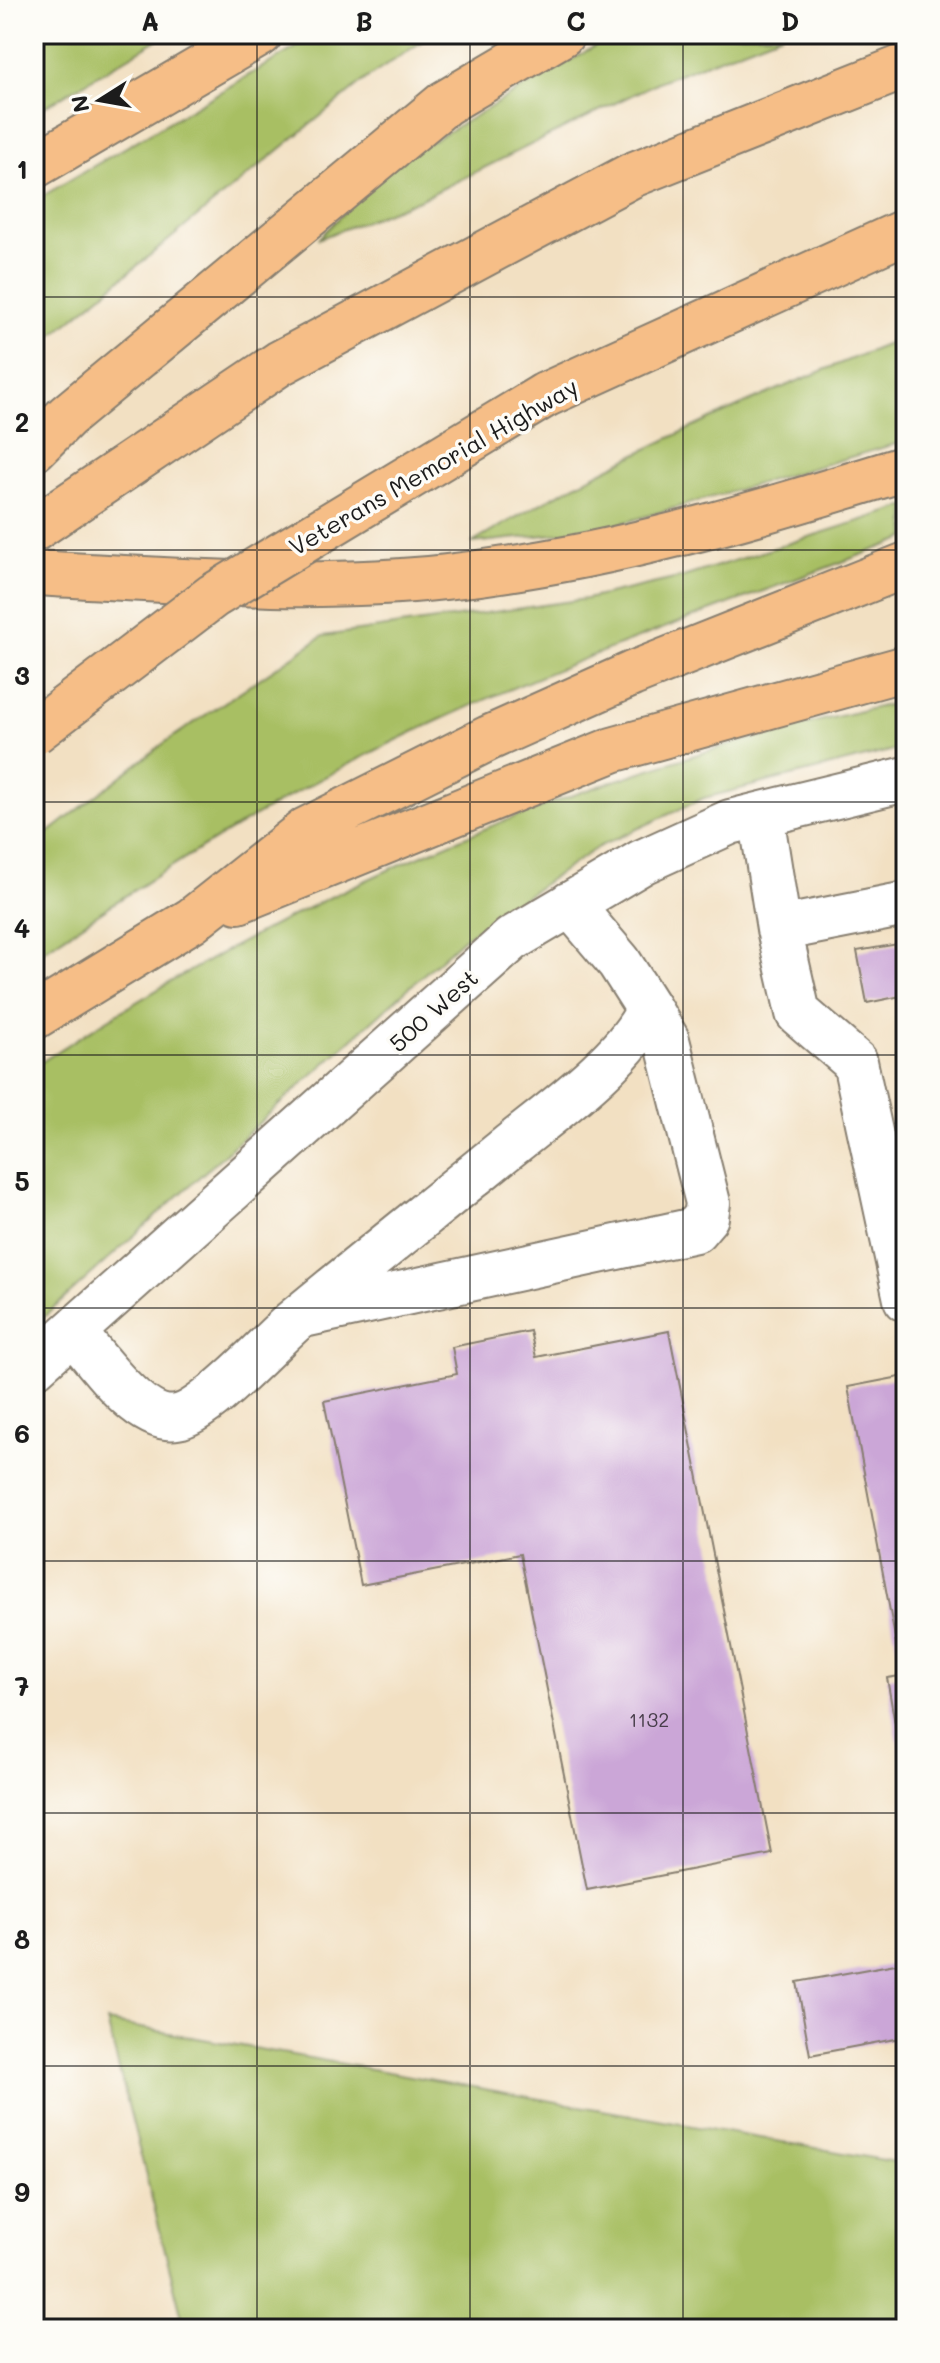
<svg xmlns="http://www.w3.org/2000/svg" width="940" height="2363" font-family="Mali,sans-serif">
  <rect width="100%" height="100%" fill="#fdfcf7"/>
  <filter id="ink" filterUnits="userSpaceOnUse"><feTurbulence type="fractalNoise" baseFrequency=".0125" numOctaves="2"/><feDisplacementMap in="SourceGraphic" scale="16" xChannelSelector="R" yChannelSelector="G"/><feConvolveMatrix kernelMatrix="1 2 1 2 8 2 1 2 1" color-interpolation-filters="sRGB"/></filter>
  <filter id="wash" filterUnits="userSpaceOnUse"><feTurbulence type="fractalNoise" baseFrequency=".006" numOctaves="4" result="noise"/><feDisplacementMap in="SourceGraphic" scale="32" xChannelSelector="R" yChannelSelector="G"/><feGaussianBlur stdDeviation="1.8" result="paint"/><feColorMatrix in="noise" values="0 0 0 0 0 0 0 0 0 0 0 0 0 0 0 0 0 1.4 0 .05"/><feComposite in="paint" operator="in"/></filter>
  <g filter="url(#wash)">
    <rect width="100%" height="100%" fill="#f2e0c2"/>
    <path fill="#a8bf64" stroke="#626e40" stroke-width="2" d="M34,34H167L34,113Z
      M319,34H433L366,79L34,350V201Z
      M616,34H782L660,81L419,200L318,239L389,166Z
      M906,337V441L602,529L472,543C608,461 758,395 906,337Z
      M906,506V538C753,596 598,649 448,716C305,780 163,868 34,957V844L164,743L323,636L586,599L683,577Z
      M906,701V747L704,798L598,847L464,938L34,1326V1067C299,889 594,767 906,701Z
      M107,2022L906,2164V2329H185Z"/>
    <g id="blocks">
      <path fill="#cba6d7" d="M906,932V995L867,1003L857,951L904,943L902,933Z
        M530,1331L536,1357L669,1331L772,1854L587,1890L520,1554L361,1585L324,1401L457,1374L452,1347Z
        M905,1376L906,1658L899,1659L848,1387Z
        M906,1675V1776H904L887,1678Z
        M901,1963L906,1989V2037L810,2055L797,1982Z"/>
    </g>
  </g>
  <g filter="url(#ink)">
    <use href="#blocks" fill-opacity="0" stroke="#877e6f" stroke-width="2"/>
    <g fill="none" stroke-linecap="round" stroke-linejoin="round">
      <defs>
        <path id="minor" d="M761,815L779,929L798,1013L855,1062L906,1299
          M779,929L906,904
          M308,1314L695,1230L706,1217L708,1203L667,1040L649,1009
          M73,1331C95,1357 140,1424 177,1417C207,1412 268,1343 294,1321C364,1263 436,1206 507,1148C549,1114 628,1058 649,1009L619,962L570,904
          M34,1366L512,939L642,862L730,822L906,779"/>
        <path id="highway" d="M34,166L260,34
          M545,395L906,231
          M34,449L67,416L445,103L562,34
          M34,529L280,363L632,175L906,66
          M34,573C171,580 309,592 446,577C604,560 756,515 906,468
          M238,901L612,750L906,668
          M34,1017L192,920L306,830L489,738L632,674L906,565"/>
      </defs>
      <use href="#minor" stroke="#877e6f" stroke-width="48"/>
      <use href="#highway" stroke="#877e6f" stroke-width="48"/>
      <use href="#minor" stroke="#fff" stroke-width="44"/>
      <use href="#highway" stroke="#f6be87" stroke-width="44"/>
      <defs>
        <path id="highway-bridge" d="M34,732L213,596L545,395"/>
      </defs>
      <use href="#highway-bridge" stroke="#877e6f" stroke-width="48" stroke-linecap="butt"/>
      <use href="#highway-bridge" stroke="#f6be87" stroke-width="44"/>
    </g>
  </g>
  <path fill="none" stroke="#1c1c1c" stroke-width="2" stroke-opacity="0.55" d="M257,34V2329M470,34V2329M683,34V2329M34,297H906M34,550H906M34,802H906M34,1055H906M34,1308H906M34,1561H906M34,1813H906M34,2066H906"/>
  <g text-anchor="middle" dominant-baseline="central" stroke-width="7" stroke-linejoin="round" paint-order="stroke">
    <g font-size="20" fill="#483e4b">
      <text x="649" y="1719">1132</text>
    </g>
    <g font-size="24" fill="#1c1c1c" stroke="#fdfcf7">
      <text transform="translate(433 466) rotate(-30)">Veterans Memorial Highway</text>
      <text transform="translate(433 1010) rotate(-42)">500 West</text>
    </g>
  </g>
  <rect width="940" height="2363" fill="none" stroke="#fdfcf7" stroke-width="88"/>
  <g transform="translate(100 100) rotate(259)" stroke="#fdfcf7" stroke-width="6" paint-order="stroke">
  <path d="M0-6L14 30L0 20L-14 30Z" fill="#1c1c1c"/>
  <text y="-12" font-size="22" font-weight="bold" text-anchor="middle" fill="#1c1c1c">N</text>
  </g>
  <rect x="44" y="44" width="852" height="2275" fill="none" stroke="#1c1c1c" stroke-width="3"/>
  <g font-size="26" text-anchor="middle" font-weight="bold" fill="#1c1c1c">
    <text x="150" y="31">A</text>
    <text x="364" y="31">B</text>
    <text x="576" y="31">C</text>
    <text x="790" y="31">D</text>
    <text x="22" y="179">1</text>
    <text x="22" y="432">2</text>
    <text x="22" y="685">3</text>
    <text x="22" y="938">4</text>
    <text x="22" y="1191">5</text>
    <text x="22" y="1443">6</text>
    <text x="22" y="1696">7</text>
    <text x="22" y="1949">8</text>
    <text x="22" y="2202">9</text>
  </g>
</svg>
